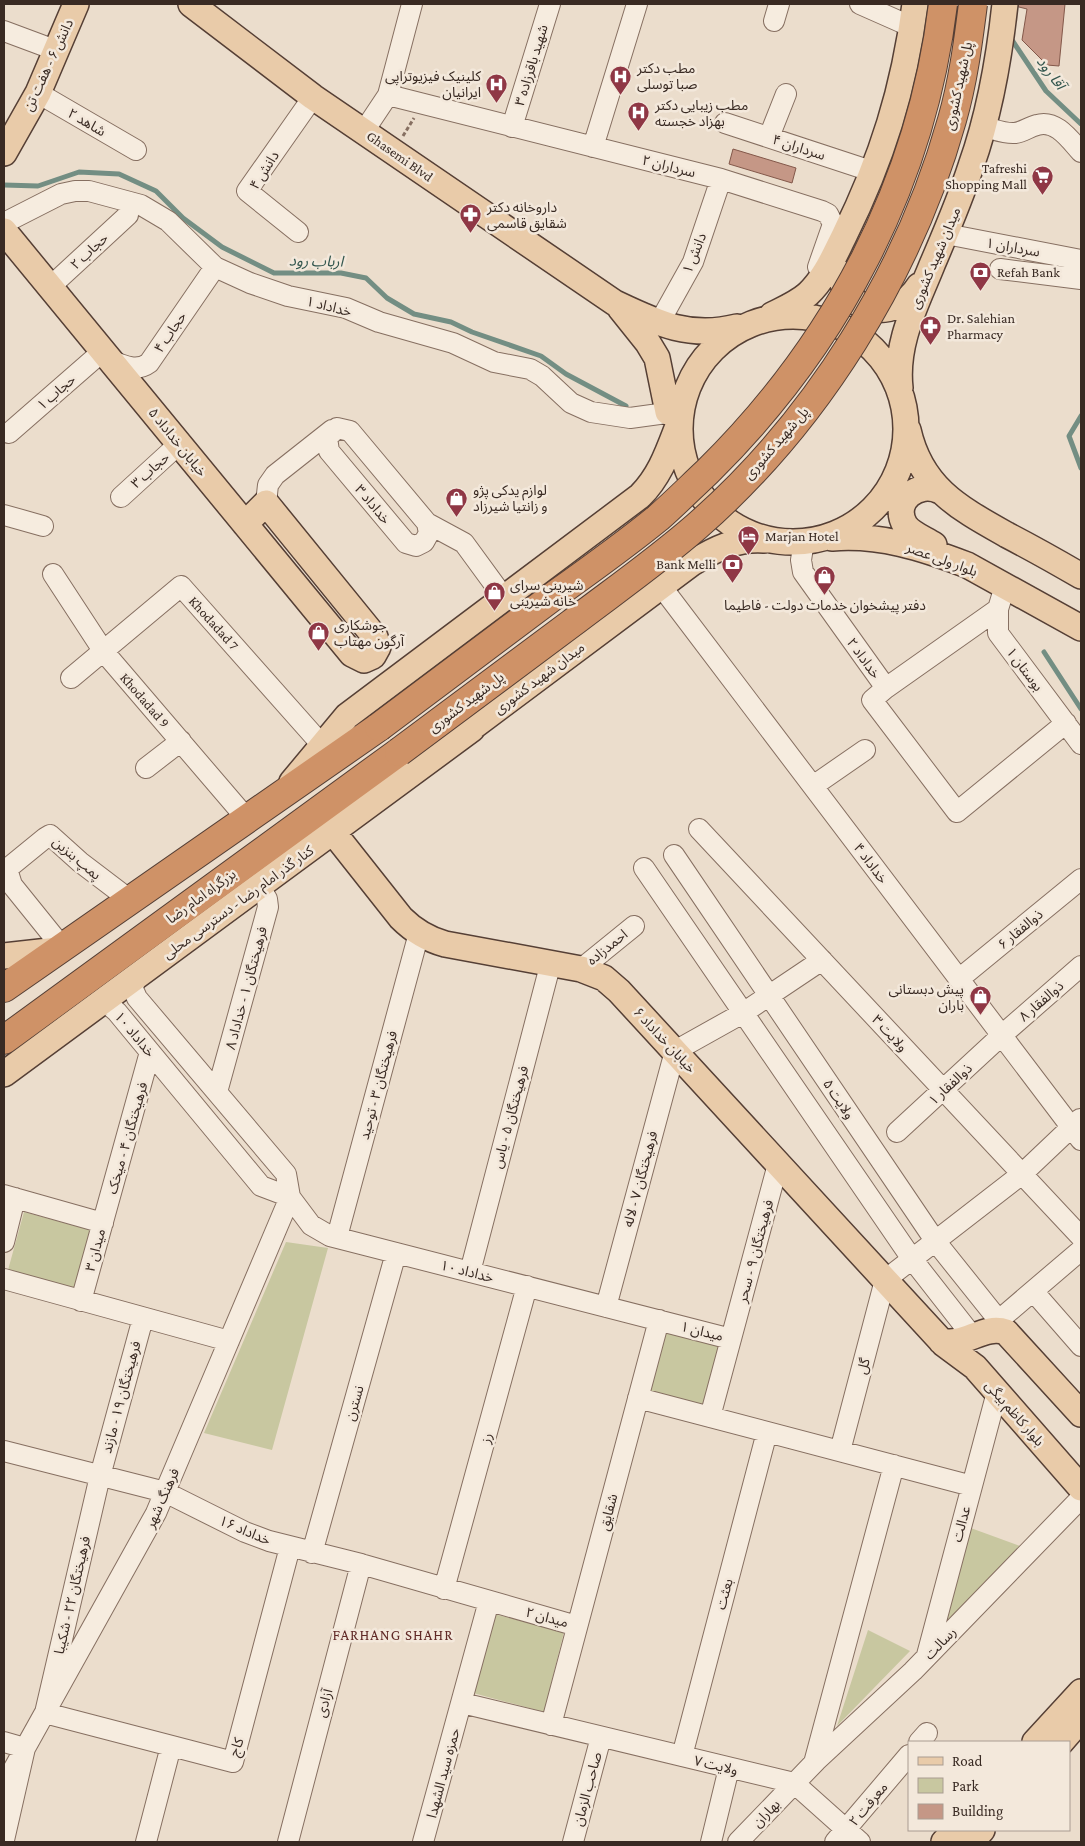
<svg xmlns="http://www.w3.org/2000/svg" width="1085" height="1846" font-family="'Crimson Pro','Noto Sans Arabic',serif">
  <rect width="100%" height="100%" fill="#ebddcc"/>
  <path fill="#c8c7a0" d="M24,1212L90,1230L74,1288L8,1270Z
    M286,1242L328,1248L272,1450L204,1433Z
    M665,1330L721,1344L706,1406L650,1392Z
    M968,1527L1020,1546L933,1639Z
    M494,1614L564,1632L544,1712L473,1693Z
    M868,1630L910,1651L837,1726Z"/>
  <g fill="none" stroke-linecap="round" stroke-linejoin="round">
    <path stroke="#738e83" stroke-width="5" d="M1010,37L1046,91L1081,124
      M4,185L38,186L79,172L119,174L156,191L183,218L222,247L274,273H341L366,278L387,298L414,314L451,322L472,332L541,356L566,374L626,406
      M1081,416L1069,436L1081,468
      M1044,652L1081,709"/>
  </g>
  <path fill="#c59786" stroke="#83584a" d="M1007,4H1065L1059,66L1047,65L1022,40L1027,9Z
    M733,149L796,168L792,183L729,164Z"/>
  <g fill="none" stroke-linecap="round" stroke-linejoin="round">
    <defs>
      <path id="minor" d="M860,4L912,27
        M774,21L779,4
        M4,31L55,50
        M38,93L136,150
        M388,95L721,179L822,211L828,214L833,224L818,267
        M725,123L874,172
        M512,127L550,4
        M984,127C993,129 1005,134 1015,133C1023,132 1029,127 1037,125C1056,119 1070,140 1081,152
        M364,131L388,95L412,4
        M769,137L786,94
        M593,147L637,4
        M4,223L61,194L75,191H89L141,205L168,221L215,267L250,283L288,296L346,308L379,322L453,343L494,362L530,369L542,376L571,403L591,412L630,418L681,411
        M298,232L247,191L313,97
        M946,234L1081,260
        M1000,269L1081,279
        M50,287L128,215
        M659,323L693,262L721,179
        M110,360C124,366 137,372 149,363L215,267
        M337,428L350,431L427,523L429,533L424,542L416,546L406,543L329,451L327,438Z
        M9,433L103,351
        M121,497L179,444
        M266,503L268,485L275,475L332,430
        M4,515L43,526
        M427,523L464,543L505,599
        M804,541L801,560L803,572L886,688L872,700L957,812L1066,723
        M53,574L104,652L247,819
        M661,586L1081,1140
        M1005,586L998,609V633L1081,744
        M71,678L181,586L322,745
        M886,688L998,609
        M146,768L181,741
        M813,786L865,750
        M699,829L1081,1237
        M674,855L936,1242L1012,1337
        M644,868L912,1259L973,1337
        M62,947L12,885L7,869L45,838L50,835L80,862L130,900
        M581,969L634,926
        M959,979L1081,879
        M99,1004L109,1005L117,1012L261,1186L290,1197L286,1174L137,998L133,989L135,978
        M217,1092L268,907L267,899L259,886
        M897,1132L1002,1035L1081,966
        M4,1195L103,1223
        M290,1197L311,1225L330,1236L731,1339
        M337,1237L419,933
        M4,1242L15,1198
        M470,1272L551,962
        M4,1279L229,1341
        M1033,1291L1081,1346
        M81,1301L150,1052
        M606,1307L675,1051L743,1013L822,960
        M143,1318L100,1476L45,1713L233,1762L290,1547
        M999,1320L1081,1250
        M638,1398L972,1486
        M710,1417L778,1164
        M4,1451L165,1492L245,1532L269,1541L361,1564L577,1626
        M840,1451L885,1280L1022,1174L1080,1119
        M312,1553L396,1253
        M444,1589L527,1286
        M927,1655L997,1392
        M462,1703L794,1783L860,1842
        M551,1725L659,1320
        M4,1742L25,1748L4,1840
        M919,1742L927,1733
        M682,1756L767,1432
        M814,1763L894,1465
        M4,1786L156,1513L290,1197
        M146,1842L171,1746
        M288,1842L361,1564
        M423,1842L489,1601
        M573,1842L601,1737
        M711,1842L729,1768
        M738,1842L816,1761L913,1671L1081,1498
        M835,1842L909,1755"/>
      <path id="major" d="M191,4L313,97L615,303C657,323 689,339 737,327
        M4,153L38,93L76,4
        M4,231L352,654L364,660L373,656L378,647L375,637L266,503L245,524
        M840,273C847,317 897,321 919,286
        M620,308L648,343L657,358L668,412
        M772,315C784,309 798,303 808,294C825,278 834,256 844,236C882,159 904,89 915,4
        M680 429a113 113 0 1 1 226 0a113 113 0 1 1-226 0Z
        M900,388C895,343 916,305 932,265C946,232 960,200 971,166C990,113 999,60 1005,4
        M908,430C921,488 959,508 1007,535C1032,548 1057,562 1081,576
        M832,538C879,534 923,548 967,565L1081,628
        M934,545C925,539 911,534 905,525C891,501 919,480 940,491
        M458,738L692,563C715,549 737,538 764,540
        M292,782L347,716L640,496C660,476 668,452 678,426
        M333,832L401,918C414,931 427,939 445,944L581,969L604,978L619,991L944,1344L975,1367L1081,1488
        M4,956L58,950
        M4,1074L472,729
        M941,1341C965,1347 984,1324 1006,1332L1081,1414
        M1035,1742L1081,1692
        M1061,1742L1081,1719
        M944,1842L955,1830
        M971,1842L982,1830"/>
      <path id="highway" d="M4,988L379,727
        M4,1040L399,752"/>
    </defs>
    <use href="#minor" stroke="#866f61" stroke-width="22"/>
    <use href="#major" stroke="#553f35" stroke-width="28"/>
    <use href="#highway" stroke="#553f35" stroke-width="30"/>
    <path stroke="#866f61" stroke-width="3" stroke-dasharray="4 2.5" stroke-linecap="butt" d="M403,136L414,118"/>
    <use href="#minor" stroke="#f6ecdf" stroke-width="20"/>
    <use href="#major" stroke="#e9cba9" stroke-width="25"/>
    <use href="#highway" stroke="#cf9267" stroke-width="28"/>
    <defs>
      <path id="highway-bridge" d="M379,727C438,683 497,639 555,595C590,570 625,545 658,518C675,503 691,487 707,472C836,345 921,185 943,4
        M399,752C457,709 515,666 572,623C614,591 657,561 697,526C817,421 909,273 952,120C963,82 968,43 973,4"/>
    </defs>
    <use href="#highway-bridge" stroke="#553f35" stroke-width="30" stroke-linecap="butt"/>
    <use href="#highway-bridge" stroke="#cf9267" stroke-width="28"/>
  </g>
  <defs>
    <symbol id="hospital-pin" viewBox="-11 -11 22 30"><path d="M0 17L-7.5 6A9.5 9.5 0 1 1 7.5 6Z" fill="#8f3745" stroke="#f3e8db"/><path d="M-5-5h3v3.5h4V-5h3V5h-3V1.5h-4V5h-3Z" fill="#fff"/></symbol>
    <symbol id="supermarket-pin" viewBox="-11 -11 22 30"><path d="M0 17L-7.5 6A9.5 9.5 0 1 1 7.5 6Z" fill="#8f3745" stroke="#f3e8db"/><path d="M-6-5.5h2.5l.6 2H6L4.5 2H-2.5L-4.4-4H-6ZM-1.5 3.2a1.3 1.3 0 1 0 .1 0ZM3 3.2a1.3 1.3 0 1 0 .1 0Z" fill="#fff"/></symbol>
    <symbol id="pharmacy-pin" viewBox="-11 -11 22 30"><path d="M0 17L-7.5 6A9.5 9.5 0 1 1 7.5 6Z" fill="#8f3745" stroke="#f3e8db"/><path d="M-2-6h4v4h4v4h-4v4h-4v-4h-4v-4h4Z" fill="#fff"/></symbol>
    <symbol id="bank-pin" viewBox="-11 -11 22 30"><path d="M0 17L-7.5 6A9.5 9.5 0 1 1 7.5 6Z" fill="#8f3745" stroke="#f3e8db"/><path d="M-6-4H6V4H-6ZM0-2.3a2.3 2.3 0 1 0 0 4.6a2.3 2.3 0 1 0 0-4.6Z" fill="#fff"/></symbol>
    <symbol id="shop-pin" viewBox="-11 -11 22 30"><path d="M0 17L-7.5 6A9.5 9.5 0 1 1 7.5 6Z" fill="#8f3745" stroke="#f3e8db"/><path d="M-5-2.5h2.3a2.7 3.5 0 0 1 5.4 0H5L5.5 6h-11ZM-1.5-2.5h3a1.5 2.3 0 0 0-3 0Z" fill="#fff"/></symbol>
    <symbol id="hotel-pin" viewBox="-11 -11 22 30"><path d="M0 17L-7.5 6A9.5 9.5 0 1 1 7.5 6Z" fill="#8f3745" stroke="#f3e8db"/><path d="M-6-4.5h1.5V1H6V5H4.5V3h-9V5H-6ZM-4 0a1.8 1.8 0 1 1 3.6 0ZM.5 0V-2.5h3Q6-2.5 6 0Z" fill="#fff"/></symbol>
  </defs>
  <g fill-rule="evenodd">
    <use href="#hospital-pin" x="608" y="64" width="25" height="34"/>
    <use href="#hospital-pin" x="484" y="72" width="25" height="34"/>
    <use href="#hospital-pin" x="626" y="100" width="25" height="34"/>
    <use href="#supermarket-pin" x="1030" y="164" width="25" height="34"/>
    <use href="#pharmacy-pin" x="458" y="202" width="25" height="34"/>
    <use href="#bank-pin" x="968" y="260" width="25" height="34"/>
    <use href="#pharmacy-pin" x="918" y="314" width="25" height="34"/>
    <use href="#shop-pin" x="444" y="486" width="25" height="34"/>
    <use href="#hotel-pin" x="736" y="524" width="25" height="34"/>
    <use href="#bank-pin" x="720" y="552" width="25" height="34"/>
    <use href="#shop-pin" x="812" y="564" width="25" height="34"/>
    <use href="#shop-pin" x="482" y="580" width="25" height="34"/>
    <use href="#shop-pin" x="306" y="620" width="25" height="34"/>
    <use href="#shop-pin" x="968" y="984" width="25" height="34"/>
  </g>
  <g text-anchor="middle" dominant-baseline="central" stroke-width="5" stroke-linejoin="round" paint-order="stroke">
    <g font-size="14" fill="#392a23" stroke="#f3e8db">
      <text transform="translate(48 65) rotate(-65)">دانش ۶ - هفت تن</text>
      <text transform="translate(531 65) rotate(-73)">شهید باقرزاده ۳</text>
      <text transform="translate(958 86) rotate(-78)">پل شهید کشوری</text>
      <text transform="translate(87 122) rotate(30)">شاهد ۲</text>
      <text transform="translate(799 147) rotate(18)">سرداران ۴</text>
      <text transform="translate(400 156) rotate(35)">Ghasemi Blvd</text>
      <text transform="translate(669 166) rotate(14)">سرداران ۲</text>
      <text transform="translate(264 170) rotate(-58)">دانش ۴</text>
      <text transform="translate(1013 247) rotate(10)">سرداران ۱</text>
      <text transform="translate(89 251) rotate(-43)">حجاب ۲</text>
      <text transform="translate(694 253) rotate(-68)">دانش ۱</text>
      <text transform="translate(935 258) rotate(-67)">میدان شهید کشوری</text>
      <text transform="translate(329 306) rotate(14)">خداداد ۱</text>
      <text transform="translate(170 332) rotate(-56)">حجاب ۴</text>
      <text transform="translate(56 392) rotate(-41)">حجاب ۱</text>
      <text transform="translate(178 442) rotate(51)">خیابان خداداد ۵</text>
      <text transform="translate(776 443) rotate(-49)">پل شهید کشوری</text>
      <text transform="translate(150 470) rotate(-42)">حجاب ۳</text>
      <text transform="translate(373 504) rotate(50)">خداداد ۳</text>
      <text transform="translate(942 559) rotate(20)">بلوار ولی عصر</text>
      <text transform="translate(214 623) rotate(48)">Khodadad 7</text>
      <text transform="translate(864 658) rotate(54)">خداداد ۲</text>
      <text transform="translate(1025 669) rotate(53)">بوستان ۱</text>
      <text transform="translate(539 678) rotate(-37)">میدان شهید کشوری</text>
      <text transform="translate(145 700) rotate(49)">Khodadad 9</text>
      <text transform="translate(466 702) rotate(-37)">پل شهید کشوری</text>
      <text transform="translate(77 858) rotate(40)">پمپ بنزین</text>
      <text transform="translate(871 863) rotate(53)">خداداد ۴</text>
      <text transform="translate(201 896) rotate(-36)">بزرگراه امام رضا</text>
      <text transform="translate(238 902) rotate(-36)">کنار گذر امام رضا - دسترسی محلی</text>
      <text transform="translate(1020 929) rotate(-40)">ذوالفقار ۶</text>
      <text transform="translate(607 947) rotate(-39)">احمدزاده</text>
      <text transform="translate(246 988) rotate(-75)">فرهیختگان ۱ - خداداد ۸</text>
      <text transform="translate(1041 1001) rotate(-41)">ذوالفقار ۸</text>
      <text transform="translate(890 1033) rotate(47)">ولایت ۳</text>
      <text transform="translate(135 1034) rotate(50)">خداداد ۱۰</text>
      <text transform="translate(665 1040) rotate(47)">خیابان خداداد ۶</text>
      <text transform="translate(950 1084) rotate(-43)">ذوالفقار ۱</text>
      <text transform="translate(378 1085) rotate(-75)">فرهیختگان ۳ - توحید</text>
      <text transform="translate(839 1099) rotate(56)">ولایت ۵</text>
      <text transform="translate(510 1117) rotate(-75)">فرهیختگان ۵ - یاس</text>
      <text transform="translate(127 1138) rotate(-74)">فرهیختگان ۴ - میخک</text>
      <text transform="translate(640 1179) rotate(-75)">فرهیختگان ۷ - لاله</text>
      <text transform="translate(95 1250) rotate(-75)">میدان ۳</text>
      <text transform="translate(755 1251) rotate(-75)">فرهیختگان ۹ - سحر</text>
      <text transform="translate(467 1271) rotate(14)">خداداد ۱۰</text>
      <text transform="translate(702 1331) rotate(14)">میدان ۱</text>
      <text transform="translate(863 1366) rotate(-75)">گل</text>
      <text transform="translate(121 1397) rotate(-75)">فرهیختگان ۱۹ - مازند</text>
      <text transform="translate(354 1403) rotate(-74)">نسترن</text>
      <text transform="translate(1015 1413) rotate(49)">بلوار کاظم بیگی</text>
      <text transform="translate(486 1438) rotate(-75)">رز</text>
      <text transform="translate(162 1498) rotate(-66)">فرهنگ شهر</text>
      <text transform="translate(608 1512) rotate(-75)">شقایق</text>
      <text transform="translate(961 1524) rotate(-75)">عدالت</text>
      <text transform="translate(245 1530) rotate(23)">خداداد ۱۶</text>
      <text transform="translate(724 1594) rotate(-75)">بعثت</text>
      <text transform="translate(72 1595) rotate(-77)">فرهیختگان ۲۲ - شکیبا</text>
      <text transform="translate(547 1617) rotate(15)">میدان ۲</text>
      <text transform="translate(940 1643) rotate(-46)">رسالت</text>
      <text transform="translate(324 1703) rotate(-75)">آزادی</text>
      <text transform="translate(236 1747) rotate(-71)">کاج</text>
      <text transform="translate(716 1765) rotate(13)">ولایت ۷</text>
      <text transform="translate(443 1773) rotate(-75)">حمزه سید الشهدا</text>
      <text transform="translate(587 1789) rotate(-75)">صاحب الزمان</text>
      <text transform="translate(868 1804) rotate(-50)">معرفت ۲</text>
      <text transform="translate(766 1813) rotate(-46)">بهاران</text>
    </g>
    <g font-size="14" fill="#392a23" stroke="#f3e8db" text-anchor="start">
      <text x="637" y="68">مطب دکتر<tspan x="637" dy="16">صبا توسلی</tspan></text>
      <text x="481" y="76" text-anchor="end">کلینیک فیزیوتراپی<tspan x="481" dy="16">ایرانیان</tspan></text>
      <text x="655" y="105">مطب زیبایی دکتر<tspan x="655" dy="16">بهزاد خجسته</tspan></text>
      <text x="1027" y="168" text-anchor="end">Tafreshi<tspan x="1027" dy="16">Shopping Mall</tspan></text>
      <text x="487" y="207">داروخانه دکتر<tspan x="487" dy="16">شقایق قاسمی</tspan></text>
      <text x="997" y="272">Refah Bank</text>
      <text x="947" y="318">Dr. Salehian<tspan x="947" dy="16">Pharmacy</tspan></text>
      <text x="473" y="490">لوازم یدکی پژو<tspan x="473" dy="16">و زانتیا شیرزاد</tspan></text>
      <text x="765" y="536">Marjan Hotel</text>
      <text x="716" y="564" text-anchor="end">Bank Melli</text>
      <text x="510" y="585">شیرینی سرای<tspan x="510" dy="16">خانه شیرینی</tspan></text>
      <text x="825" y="605" text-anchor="middle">دفتر پیشخوان خدمات دولت - فاطیما</text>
      <text x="334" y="625">جوشکاری<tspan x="334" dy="16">آرگون مهتاب</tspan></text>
      <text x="964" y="989" text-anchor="end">پیش دبستانی<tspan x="964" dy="16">باران</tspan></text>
    </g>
    <g font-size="15" font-style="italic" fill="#34574f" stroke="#f3e8db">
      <text transform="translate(1051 73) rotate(53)">آقا رود</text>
      <text transform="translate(316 261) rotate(1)">ارباب رود</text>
    </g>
    <g font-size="15" letter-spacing="1" fill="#612a27" stroke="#f3e8db">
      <text x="393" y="1635">FARHANG SHAHR</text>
    </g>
  </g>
  <rect width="1085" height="1846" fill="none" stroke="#392a23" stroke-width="10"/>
  <rect x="908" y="1741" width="162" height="90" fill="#f3e8db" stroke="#a99c91"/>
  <rect x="918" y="1757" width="25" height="8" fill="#e9cba9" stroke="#a99c91"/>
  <text x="952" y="1766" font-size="15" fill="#392a23">Road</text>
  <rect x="918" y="1778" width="25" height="15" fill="#c8c7a0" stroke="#a99c91"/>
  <text x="952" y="1791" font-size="15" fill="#392a23">Park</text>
  <rect x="918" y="1804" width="25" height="15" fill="#c59786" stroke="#a99c91"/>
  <text x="952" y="1816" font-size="15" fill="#392a23">Building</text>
</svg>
